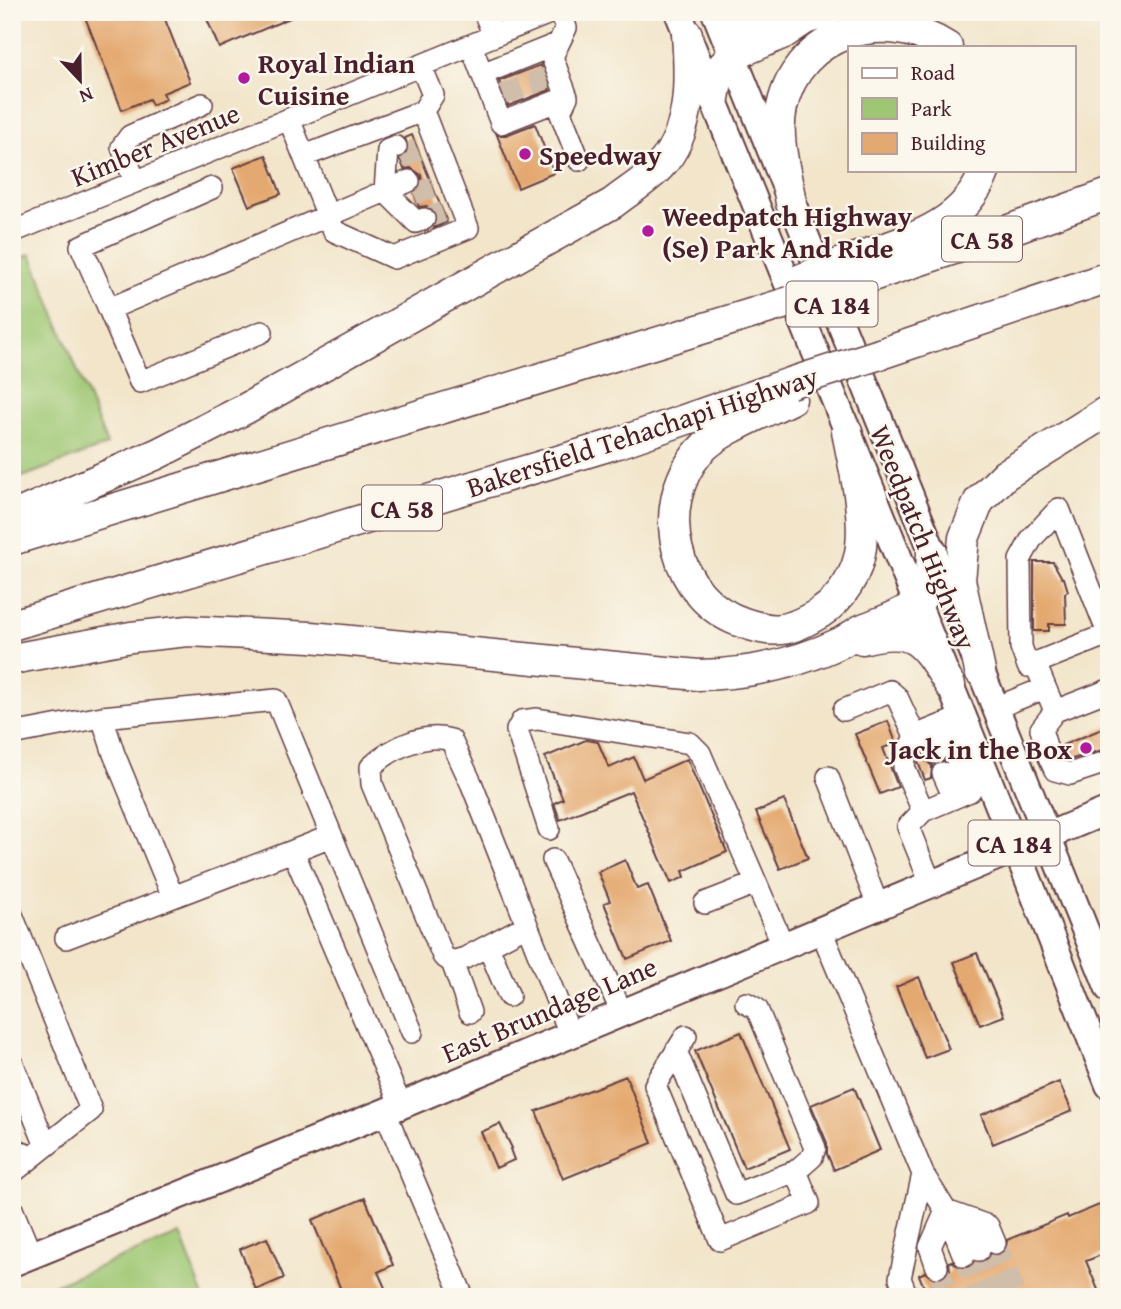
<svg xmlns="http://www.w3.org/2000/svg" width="1121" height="1309" font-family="'Gentium Book Plus',serif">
  <rect width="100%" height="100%" fill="#fbf7ec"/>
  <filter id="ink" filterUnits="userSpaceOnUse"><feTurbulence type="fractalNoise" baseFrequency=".0143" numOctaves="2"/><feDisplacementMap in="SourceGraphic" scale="14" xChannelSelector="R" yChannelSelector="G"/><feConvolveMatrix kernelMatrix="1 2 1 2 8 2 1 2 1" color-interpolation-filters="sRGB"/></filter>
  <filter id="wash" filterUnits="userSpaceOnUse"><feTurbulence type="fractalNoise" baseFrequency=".00686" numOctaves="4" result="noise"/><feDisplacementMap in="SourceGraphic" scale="28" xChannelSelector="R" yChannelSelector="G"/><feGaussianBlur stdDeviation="1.57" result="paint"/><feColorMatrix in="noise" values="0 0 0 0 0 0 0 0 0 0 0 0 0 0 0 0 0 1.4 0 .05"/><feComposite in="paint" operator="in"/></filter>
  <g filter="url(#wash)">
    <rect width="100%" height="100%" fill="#f2e5ca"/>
    <path fill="#9fc773" stroke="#74734f" stroke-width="2" d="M31,254L107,445L12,481V262Z
      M180,1234L204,1297H24Z"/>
    <g id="blocks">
      <path fill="#e4a970" d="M83,12H162L190,82L163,93L166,99L152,105L149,99L122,110Z
        M204,12H304L219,48Z
        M541,65L550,90L508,106L499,81Z
        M535,124L554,173L518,188L497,135H506Z
        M412,135L447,222L434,228L437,220L436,214L427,206L419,207L414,193L422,183L421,175L411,168L404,169L400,159L409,150L405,138Z
        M266,155L281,194L249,206L233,168Z
        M1034,562H1053L1062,578H1064L1068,591L1065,593L1066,624H1049V631H1034Z
        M888,721L896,743L883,748L898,787L880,794L855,734Z
        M1109,726V748L1069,760L1063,745Z
        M586,740L598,742L609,768L634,757L643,779L687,759L727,852L683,871L685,877L671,883L631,791L560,820L554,803L563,799L545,757Z
        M923,758L932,766L931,778L925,780L918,762Z
        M784,800L808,858L780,869L756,812Z
        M625,860L637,889L648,885L671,941L627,959L604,903L610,901L598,872Z
        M977,953L1004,1016L980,1025L954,962Z
        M919,977L949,1049L925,1058L896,987Z
        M741,1032L790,1149L744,1168L695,1051Z
        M626,1076L652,1143L563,1179L536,1111Z
        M1059,1082L1072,1111L993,1144L981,1115Z
        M854,1087L880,1150L834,1170L827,1154V1143L811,1105Z
        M500,1124L512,1148L510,1149L514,1160L496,1168L481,1132Z
        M365,1198L393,1265L378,1272L389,1297H344L312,1220Z
        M1109,1201V1252L1086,1261L1101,1297H928L919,1275L925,1272L934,1280L942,1279L950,1270L949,1262L952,1261L961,1269L968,1268L975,1262H985L991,1255H1001L1006,1250L1007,1240L1067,1215L1068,1218Z
        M267,1238L284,1278L256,1290L240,1249Z"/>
    </g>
  </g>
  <g filter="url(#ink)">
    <use href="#blocks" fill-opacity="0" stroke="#633d43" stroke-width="2"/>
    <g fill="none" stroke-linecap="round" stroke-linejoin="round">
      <path stroke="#d0bdaa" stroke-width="21" stroke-dasharray="21 10" stroke-linecap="butt" d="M502,95L548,77
        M400,158L418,150
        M414,194L433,187
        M424,219L443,212
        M995,1243L1017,1297
        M979,1250L999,1297
        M964,1256L981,1297
        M937,1267L950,1297"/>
      <defs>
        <path id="minor" d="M484,12L494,36
          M560,12L566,28L552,57L567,97L560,112L579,160
          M471,45L501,123L567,97
          M482,74L557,44
          M289,119L334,231L394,258L468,228L423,111
          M304,156L423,111L433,95L421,66
          M135,182L122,147L130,136L202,104
          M212,188L81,246L109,309L409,181
          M385,191L416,222L424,219
          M385,191L388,150L396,147
          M12,232L552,12
          M109,309L140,382L262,332
          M1108,634L1028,666L1021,647L1020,560L1032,538L1059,509L1109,636
          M1035,663L1055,711L1109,690
          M995,708L1045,688
          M844,710L890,691L897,697L915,736L962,717
          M1055,711L1041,729L1049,757L1055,770L1070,774L1109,761
          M102,717L276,700L412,1032
          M926,732L935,753
          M12,734L102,717L114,754L173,897
          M915,736L905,758L904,767L923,811L908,827L931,884
          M943,773L954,798
          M828,777L878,906
          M923,811L970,791L943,725
          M549,829L517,730L522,721L537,719L690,743L700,753L783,945
          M293,851L331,836
          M553,860L622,1013
          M705,903L756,883
          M12,915L91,1110L12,1173
          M527,925L465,958L452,962L443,956L372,784L371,767C391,748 424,732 451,740L472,785L570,1034
          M821,930L923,1174L900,1278L907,1297
          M66,938L293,851L401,1106
          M488,946L509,996
          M452,962L470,1012
          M746,1003L757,1009L815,1148L812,1157L796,1171
          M676,1051L736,1194L796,1171L809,1203L720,1240L655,1085L686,1036
          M12,1062L46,1146
          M385,1112L463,1297
          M12,1147L31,1158
          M923,1174L946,1211L964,1256
          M12,1209L31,1255
          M946,1211L988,1226L995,1243
          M953,1217L972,1233L979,1250
          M937,1267L930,1247L946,1211"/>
        <path id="major" d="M678,12L1016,848L1109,1085
          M715,12L1109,989
          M12,1263L385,1112L1109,810"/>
        <path id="highway" d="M717,12C724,20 733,30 744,31C763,33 807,19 825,12
          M714,98L719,70L732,56L784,33L805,19
          M791,203C786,172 775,138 782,107C798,31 886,7 947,47
          M844,262C899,242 963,231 985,170
          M854,282L984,239L1109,194
          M880,354L1109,277
          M791,399C764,413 718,430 699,452C652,507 674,601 744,623C756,627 769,631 781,629C794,628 808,620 820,613C842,599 858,573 861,547C865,508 854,469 847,431
          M12,517L157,454L245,409L613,203C628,191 647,180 660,166C693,131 690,77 687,34
          M12,540L757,312
          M12,625L618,443L790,383
          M862,639C916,625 923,642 950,685
          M12,659L131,637L188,631L311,637L698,675C748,674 797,664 842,642C849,638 854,634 861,630C881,621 911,614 925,593C933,582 931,565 932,552
          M980,671L960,580L964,538L979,501L1005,475L1109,410"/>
      </defs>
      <use href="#minor" stroke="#633d43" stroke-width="24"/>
      <use href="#major" stroke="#633d43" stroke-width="30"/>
      <use href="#highway" stroke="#633d43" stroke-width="33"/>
      <use href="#minor" stroke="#fff" stroke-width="21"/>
      <use href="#major" stroke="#fff" stroke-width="26"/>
      <use href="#highway" stroke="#fff" stroke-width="30"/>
      <defs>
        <path id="highway-bridge" d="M799,280L844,262
          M757,312L854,282
          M790,383L880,354"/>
      </defs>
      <use href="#highway-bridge" stroke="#633d43" stroke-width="33" stroke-linecap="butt"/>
      <use href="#highway-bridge" stroke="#fff" stroke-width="30"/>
    </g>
  </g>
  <g fill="#b5179e" stroke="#fbf7ec" stroke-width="2.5">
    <circle cx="244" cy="78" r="7"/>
    <circle cx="525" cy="154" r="7"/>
    <circle cx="648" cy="231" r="7"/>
    <circle cx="1086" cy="748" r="7"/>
  </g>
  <g text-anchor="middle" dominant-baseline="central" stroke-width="5" stroke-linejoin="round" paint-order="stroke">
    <g fill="#fbf7ec" stroke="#7f6065" stroke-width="2">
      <rect x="942" y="216.5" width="80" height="45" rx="5"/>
      <rect x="786.5" y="281.5" width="91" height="45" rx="5"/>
      <rect x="362" y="485.5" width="80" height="45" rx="5"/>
      <rect x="968.5" y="820.5" width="91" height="45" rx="5"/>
    </g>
    <g font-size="26" font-weight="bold" fill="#4a1f2b">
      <text x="982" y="239">CA 58</text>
      <text x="832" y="304">CA 184</text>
      <text x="402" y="508">CA 58</text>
      <text x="1014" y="843">CA 184</text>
    </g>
    <g font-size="28" font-weight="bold" fill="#4a1f2b" stroke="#fbf7ec" text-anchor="start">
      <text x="258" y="62">Royal Indian<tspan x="258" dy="32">Cuisine</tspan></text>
      <text x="539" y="154">Speedway</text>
      <text x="662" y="215">Weedpatch Highway<tspan x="662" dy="32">(Se) Park And Ride</tspan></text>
      <text x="1072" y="748" text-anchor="end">Jack in the Box</text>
    </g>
    <g font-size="28" fill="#4a1f2b" stroke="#fbf7ec">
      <text transform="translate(155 144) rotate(-22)">Kimber Avenue</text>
      <text transform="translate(642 431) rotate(-18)">Bakersfield Tehachapi Highway</text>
      <text transform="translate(924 537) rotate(68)">Weedpatch Highway</text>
      <text transform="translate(549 1009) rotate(-23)">East Brundage Lane</text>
    </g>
  </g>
  <rect width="1121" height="1309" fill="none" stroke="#fbf7ec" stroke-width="42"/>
  <rect x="848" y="46" width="228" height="126" fill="#fbf7ec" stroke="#b4a19f" stroke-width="2"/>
  <rect x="862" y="68" width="35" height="10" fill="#ffffff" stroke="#b4a19f" stroke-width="2"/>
  <text x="911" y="80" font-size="21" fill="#4a1f2b">Road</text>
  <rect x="862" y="98" width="35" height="21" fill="#9fc773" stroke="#b4a19f" stroke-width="2"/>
  <text x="911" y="116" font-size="21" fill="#4a1f2b">Park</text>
  <rect x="862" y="133" width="35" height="21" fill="#e4a970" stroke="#b4a19f" stroke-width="2"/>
  <text x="911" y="150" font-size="21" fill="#4a1f2b">Building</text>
  <g transform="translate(80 80) rotate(158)" stroke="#fbf7ec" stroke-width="5" paint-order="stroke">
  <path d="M0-5L12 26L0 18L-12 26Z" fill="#4a1f2b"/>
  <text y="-10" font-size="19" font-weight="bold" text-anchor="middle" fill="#4a1f2b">N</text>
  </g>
</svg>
